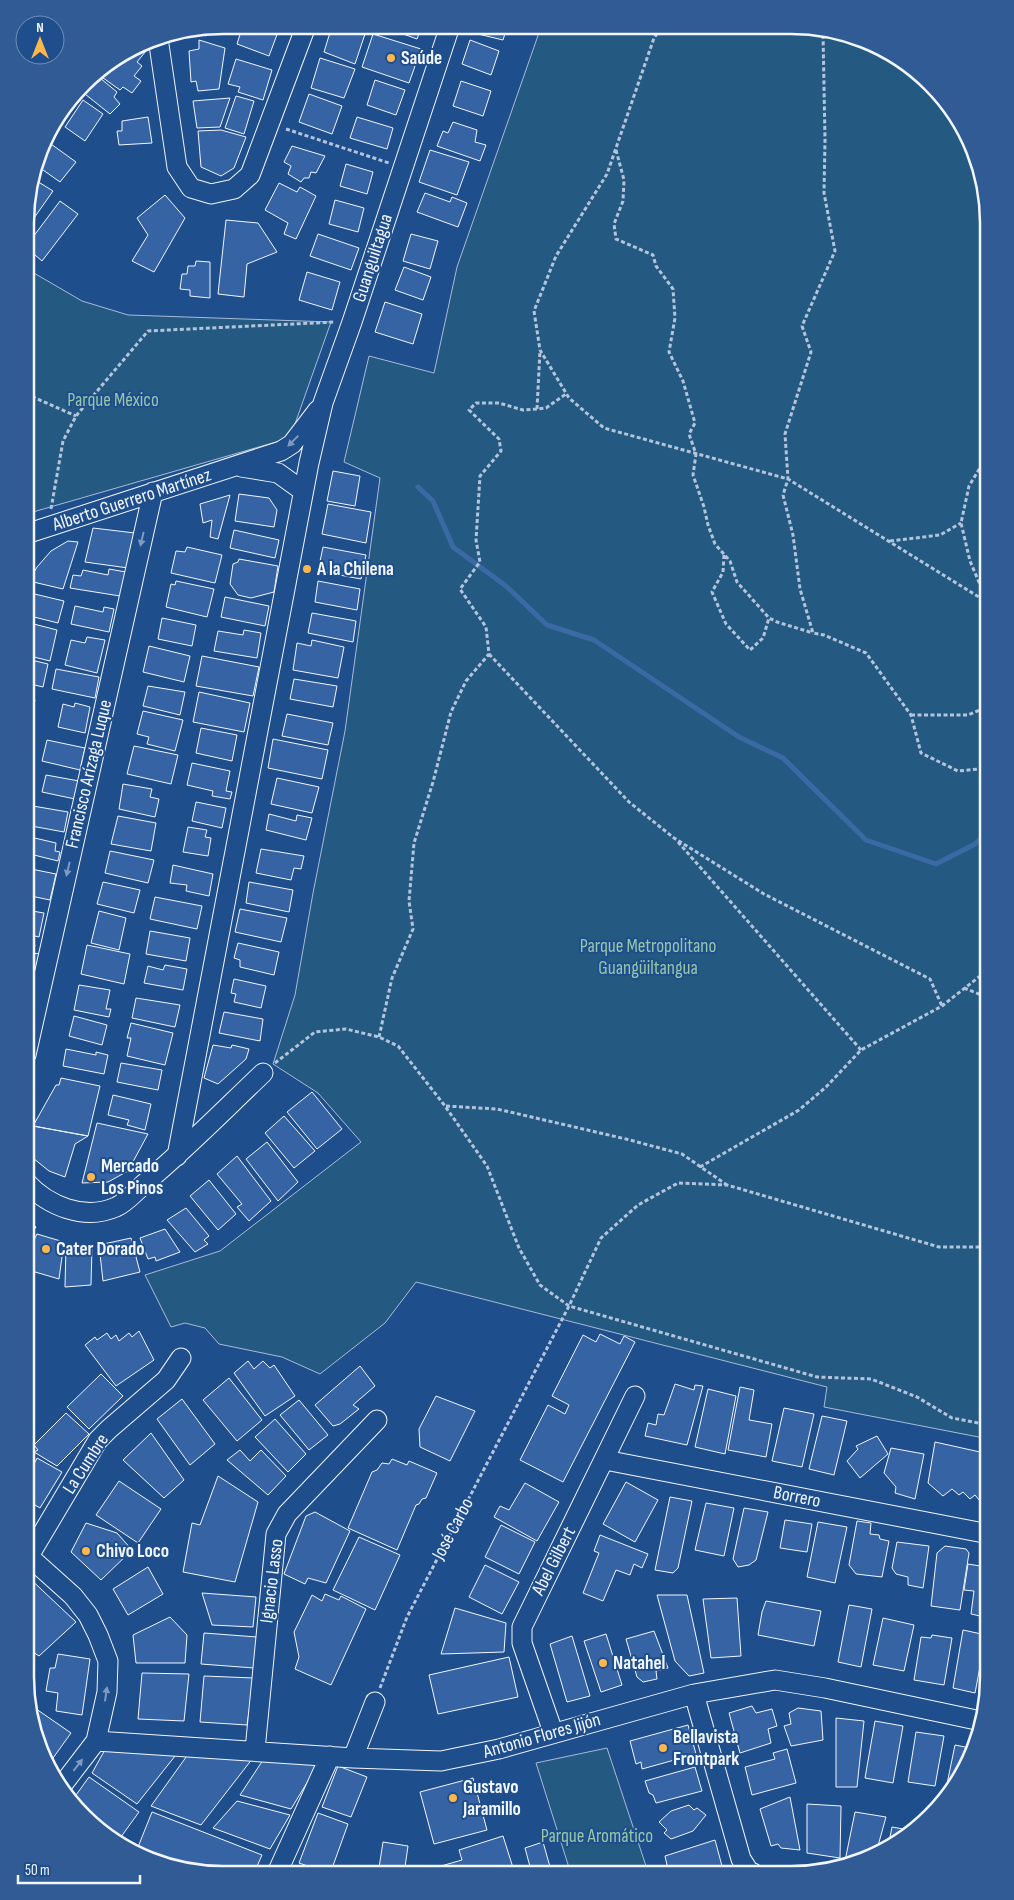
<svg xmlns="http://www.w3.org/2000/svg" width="1014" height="1900" font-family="'Sofia Sans Condensed',sans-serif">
  <rect width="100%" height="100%" fill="#1f4e8c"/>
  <path fill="#245a82" stroke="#a8bbd7" d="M541,27L829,29L878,45L921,74L955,113L978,159L989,223V1439L824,1407L827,1387L416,1282L385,1323L320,1374L282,1357L219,1344L205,1328L185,1323L171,1327L145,1275L220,1251L361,1142L318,1093L273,1064L295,995L313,893L345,731L380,478L344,462L369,356L434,373L457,267Z
    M27,269L82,301L128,315L331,322L290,438L26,514Z
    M607,1748L649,1875L571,1874L536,1763Z"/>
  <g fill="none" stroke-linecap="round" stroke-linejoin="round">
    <path stroke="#3b69a3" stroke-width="5" d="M418,487L433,501L453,547L506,586L547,625L594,640L739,737L783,758L866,840L936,864L975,844L989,831"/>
  </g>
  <path fill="#3563a3" stroke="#f2f6ff" d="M243,25H256L278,32L269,56L237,44Z
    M332,26H350L366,31L355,64L324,52Z
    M397,26H422L417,39L395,31Z
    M480,27H507L503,40L478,34Z
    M209,28L206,36L194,31Z
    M373,34L421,49L409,83L362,67Z
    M199,40L225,48L219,89L198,91L196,81L191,82L189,51L199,49Z
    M470,40L499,51L491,75L462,64Z
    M139,45L146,51L137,62L142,66L134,76L141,81L132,93L123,87L120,90L99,75L106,66Z
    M320,58L355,69L344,98L311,88Z
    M236,59L272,70L263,100L238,92L240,87L228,84Z
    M94,73L117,92L114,97L120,104L110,114L80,90Z
    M375,80L405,90L396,115L367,105Z
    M461,81L491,91L483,116L453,106Z
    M309,94L342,106L332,134L299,122Z
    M236,96L254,101L244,134L225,128Z
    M230,98L220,127L197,128L193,101Z
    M83,100L103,114L85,141L65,127Z
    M148,117L152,143L119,145L117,131H122V121Z
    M357,117L393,128L387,149L350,138Z
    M453,122L477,130L475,142L486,145L480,161L437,146L443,131L448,133Z
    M221,130L246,137L234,168L221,176L201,167L198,131Z
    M44,139L76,162L60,182L36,165Z
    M292,146L325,156L316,173L311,172L309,178H304L301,182L288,174L291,166L284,162Z
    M430,150L469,162L457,195L419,182Z
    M346,164L373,172L367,194L340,186Z
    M32,178L53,191L27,228V197Z
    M279,183L297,192L300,187L316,196L296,239L284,234L288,223L265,210Z
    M425,193L450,202L452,197L467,203L458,227L417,212Z
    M165,195L185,218L154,272L132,261L148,235L137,218Z
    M335,200L364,208L358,232L329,224Z
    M60,201L78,214L42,261L27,248V245Z
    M226,220L258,223L277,252L247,264L244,297L218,294Z
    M318,234L359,248L351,270L310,256Z
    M411,234L438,241L430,269L403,261Z
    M196,261L210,262V298L190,296V290L180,289L182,274H187L188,266H195Z
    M404,267L431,277L423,300L395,290Z
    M307,272L340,282L332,310L299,300Z
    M385,302L422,314L413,344L375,332Z
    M333,471L360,476L355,506L327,501Z
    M239,494L269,498L277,510L274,527L235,521Z
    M230,495L218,539L210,537L212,520L203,523L200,504Z
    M328,504L371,512L366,543L322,534Z
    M93,528L135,533L128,568L85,562Z
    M234,530L279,540L275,558L230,548Z
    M68,541L78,542L63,589L29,581L37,567L51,551Z
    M187,547L222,555L215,583L171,573L176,551L185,552Z
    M323,547L366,555L361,579L318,571Z
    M239,559L278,566L274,592L251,598L238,595L230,584L233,564L238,562Z
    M109,569L126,572L120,596L70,588L73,575L81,576L83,570L108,575Z
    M176,581L214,589L207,617L166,607L171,584L175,585Z
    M318,581L360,589L357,610L315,602Z
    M26,592L64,601L58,623L26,615Z
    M225,597L269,606L265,626L221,617Z
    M75,606L103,612L104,607L114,609L109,632L71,624Z
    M312,613L356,621L353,642L308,633Z
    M162,618L196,625L192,646L158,639Z
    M26,622L57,630L50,661L26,655Z
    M244,630L261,633L257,658L214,651L218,631L243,635Z
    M87,637L105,640L97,673L65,665L71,640L85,643Z
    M312,640L344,647L338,678L293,670L297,643L311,646Z
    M149,646L190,656L184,682L143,672Z
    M202,656L259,667L253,696L196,686Z
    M31,660L48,664L43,687L26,683V663L30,664Z
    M56,669L99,677L95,698L52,689Z
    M294,679L337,686L333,707L290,699Z
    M148,686L185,692L180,715L143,706Z
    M199,692L250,703L244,732L193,722Z
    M26,698L35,700L30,719L26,718Z
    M75,703L90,707L85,733L58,727L63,704L74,707Z
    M143,711L183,720L175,751L147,744L149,737L137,734Z
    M287,714L333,723L328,745L282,736Z
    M201,728L237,735L232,761L196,753Z
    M273,739L328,750L322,779L268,768Z
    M47,740L85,748L80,770L42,761Z
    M134,746L178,755L171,784L127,774Z
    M192,763L230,771L226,791L232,792L230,799L212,796L213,791L187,785Z
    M46,775L79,781L75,799L42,792Z
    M277,778L319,787L312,813L271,804Z
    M123,784L152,789L150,797L159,799L155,817L119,809Z
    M196,802L226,808L222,828L192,821Z
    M27,805L68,812L64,832L26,825Z
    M269,814L296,821L297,815L312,818L306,840L266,830Z
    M118,816L156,823L151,851L111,844Z
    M188,827L207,830L205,837L211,838L208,856L183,852Z
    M26,836L56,843L55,851L60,852L58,861L26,853Z
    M261,849L304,856L301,869L294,868L291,880L256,873Z
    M110,851L154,860L148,883L105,873Z
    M173,865L213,874L209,896L186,891L187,885L170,883Z
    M26,868L56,874L50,900L26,895Z
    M103,882L140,890L134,913L97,904Z
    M249,882L293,890L289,912L246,903Z
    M155,897L202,906L197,929L150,919Z
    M240,909L287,918L281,942L235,932Z
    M26,910L44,913L39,937L26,934Z
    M99,911L126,918L119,950L91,943Z
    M150,931L190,938L186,961L146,954Z
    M26,942L35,945L33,953L41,954L37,973L26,970Z
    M238,943L279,952L274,975L240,967V960L234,958Z
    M87,945L130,954L124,984L81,974Z
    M165,965L187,969L183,990L144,983L148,966L163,970Z
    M234,979L266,986L261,1008L234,1002L236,994L231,993Z
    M79,985L110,990L106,1009H111L109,1017L74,1010Z
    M136,998L180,1005L175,1027L132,1018Z
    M224,1012L263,1019L260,1041L219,1033Z
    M74,1016L107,1025L102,1045L69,1036Z
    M131,1023L173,1033L165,1065L127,1056L131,1038H127Z
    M213,1045L231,1048L232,1045L249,1049L246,1059L218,1084L204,1078Z
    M66,1049L96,1055V1052L108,1055L104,1074L63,1066Z
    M121,1063L162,1070L158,1090L117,1082Z
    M61,1078L100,1086L88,1136L33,1126L56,1085H59Z
    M312,1092L342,1129L317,1149L287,1112Z
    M113,1095L151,1104L145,1130L127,1125L129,1120L108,1115Z
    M284,1116L315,1151L294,1168L265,1133Z
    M97,1123L148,1134L128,1171L108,1182L82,1183Z
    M33,1126L88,1136L75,1144L65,1177L49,1171L28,1154Z
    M267,1142L298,1182L278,1201L246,1159Z
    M237,1156L271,1201L249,1221L237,1207L242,1204L217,1174Z
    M209,1180L236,1214L218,1230L190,1196Z
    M186,1208L209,1236L204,1240L208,1244L195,1252L167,1220Z
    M26,1219L36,1227L25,1242Z
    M165,1229L180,1252L156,1261L155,1257L148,1259L140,1238Z
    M37,1234L64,1242L59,1279L25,1269V1257Z
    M131,1238L140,1272L103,1281L99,1245Z
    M66,1247H92L91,1285L65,1287Z
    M25,1320L31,1337L25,1339Z
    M139,1331L154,1360L116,1386L85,1345L95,1337L97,1340L107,1333L111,1339L116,1335L119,1341L129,1333L132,1337Z
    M600,1334L620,1344L624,1336L635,1342L563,1482L520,1460L548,1405L565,1414L569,1405L552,1396L583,1335L596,1342Z
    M248,1361L254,1369L263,1361L270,1368L274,1365L295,1396L265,1416L234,1373Z
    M360,1366L375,1386L353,1405L359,1409L340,1424L333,1426L315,1405Z
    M101,1374L123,1396L89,1429L67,1407Z
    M229,1378L262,1420L237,1441L203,1400Z
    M675,1384L694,1390L695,1385L703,1386L687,1445L645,1436L648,1423L656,1425L658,1414L664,1415Z
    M740,1387L754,1390L749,1420L772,1424L766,1457L728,1450Z
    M708,1389L736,1396L725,1454L695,1447Z
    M436,1396L475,1411L450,1461L420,1447L419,1429Z
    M182,1399L215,1444L190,1465L157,1419Z
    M299,1400L328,1435L309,1450L280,1415Z
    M784,1408L814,1414L802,1467L772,1461Z
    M66,1413L89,1434L57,1466L34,1452L38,1450L34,1445Z
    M822,1416L847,1421L834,1475L809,1469Z
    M275,1419L306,1454L288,1472L255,1437Z
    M151,1433L184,1480L164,1498L123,1460Z
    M877,1436L888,1454L860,1478L847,1461L858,1449L856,1446Z
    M935,1442L989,1454V1483L984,1488L989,1494L980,1501L975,1495L970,1499L963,1492L959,1495L952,1489L943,1496L928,1483Z
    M891,1448L924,1454L915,1499L895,1493L896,1487L884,1473Z
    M240,1450L250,1461L261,1450L286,1476L268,1495L227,1460Z
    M25,1458L34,1464L37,1458L62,1472L40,1508L25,1499Z
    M392,1459L407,1465L409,1461L437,1473L426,1498L422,1499L419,1504L416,1505L397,1550L348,1528L372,1472L377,1470L382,1463L389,1464Z
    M218,1476L258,1502L235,1582L183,1572L192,1523L200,1525Z
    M119,1481L161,1509L138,1543L96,1515Z
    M626,1482L658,1500L635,1542L603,1524Z
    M525,1483L559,1502L537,1541L494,1517L500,1506L509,1510Z
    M670,1497L692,1501L678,1568L673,1573L655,1570Z
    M706,1503L734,1508L724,1556L695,1550Z
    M744,1508L768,1512L756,1560L749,1565L738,1567L733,1559Z
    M315,1512L350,1531L326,1583L308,1578L305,1584L284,1574L306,1516Z
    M785,1520L812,1524L807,1552L780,1548Z
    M857,1521L871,1523L870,1534L879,1535L880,1539L889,1541L882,1577L856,1574L849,1565Z
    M818,1522L847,1527L835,1583L807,1577Z
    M86,1523L117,1533L132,1550L101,1580L71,1552Z
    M501,1525L535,1542L519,1574L485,1557Z
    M600,1535L648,1554L642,1568L634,1564L630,1575L616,1570L603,1601L583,1593L599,1553L594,1551Z
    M359,1537L400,1555L375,1610L333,1590Z
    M897,1542L929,1546L923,1588L908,1585V1577L896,1574L892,1568Z
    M945,1546L966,1549L969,1553L960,1610L931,1606L937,1553Z
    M989,1557V1618L971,1614L974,1591L964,1590L968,1564L980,1566Z
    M485,1565L519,1582L502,1614L469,1597Z
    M148,1567L163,1594L128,1615L113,1589Z
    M25,1574L76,1622L39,1656L27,1648L25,1650Z
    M202,1593L256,1597L253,1627L212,1625Z
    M325,1594L339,1600L341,1596L366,1609L331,1685L295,1669L299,1657L294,1632L312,1595L322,1601Z
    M657,1595H687L704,1673L689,1676L675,1661Z
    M737,1598L741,1656L711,1658L703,1599Z
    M766,1601L821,1611L814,1646L758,1635L762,1612Z
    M849,1605L872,1609L861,1667L838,1662Z
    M455,1608L506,1623L504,1652L441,1654Z
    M170,1617L187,1635L185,1663H136L133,1635Z
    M883,1618L914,1625L904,1671L873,1665Z
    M963,1630L986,1635L975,1693L953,1688Z
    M654,1631L668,1668L656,1671L657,1679L643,1682L637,1677L626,1639Z
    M204,1633L257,1637L254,1668L201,1664Z
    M606,1634L622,1685L601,1692L584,1641Z
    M932,1635L952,1638L944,1685L914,1680L921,1637L931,1638Z
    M572,1636L590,1696L567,1702L550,1644Z
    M58,1654L90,1659L82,1715L56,1711L58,1693L46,1691L50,1668H55Z
    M509,1657L518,1697L438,1714L429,1675Z
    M142,1673L189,1674L184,1721L138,1719Z
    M204,1676L254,1678L247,1725L200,1722Z
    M29,1704L71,1733L48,1765L36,1741Z
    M752,1706L756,1713L772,1709L777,1726L768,1729L771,1743L740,1753L729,1713Z
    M798,1708L821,1711L823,1740L791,1746L784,1726L791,1724L789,1713Z
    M836,1718L864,1721L857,1787H836Z
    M875,1721L903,1726L893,1783L865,1778Z
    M688,1725L696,1754L642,1769L641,1762L636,1764L630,1741Z
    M916,1732L944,1736L935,1786L908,1782Z
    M955,1745L975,1749L955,1786L947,1784Z
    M107,1746L179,1751L137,1804L92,1773Z
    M787,1749L796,1783L752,1795L745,1767L775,1759L773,1753Z
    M189,1753L256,1754L201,1825L151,1806Z
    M265,1757L319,1763L291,1809L240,1795Z
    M338,1766L367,1777L351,1817L322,1807Z
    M695,1767L702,1791L656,1803L653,1795L649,1793L645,1781Z
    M89,1777L139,1812L118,1841L87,1819L71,1802Z
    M473,1778L487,1830L434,1844L420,1792Z
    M790,1797L800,1850L781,1848L778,1844L771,1846L760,1809Z
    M237,1801L290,1815L270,1849L213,1828Z
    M807,1804L841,1806L840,1858L807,1853Z
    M689,1805L694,1810L697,1808L706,1815L693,1831L671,1839L664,1833L667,1830L659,1822L671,1811Z
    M152,1812L262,1855L254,1873H204L138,1847Z
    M855,1812L886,1817L876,1853L857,1863L845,1861Z
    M318,1813L348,1824L330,1874L299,1863Z
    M892,1827L915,1831L888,1847Z
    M503,1836L515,1874H444L441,1866L462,1860L459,1850Z
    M715,1840L722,1866L712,1875H667L664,1867L667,1865L665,1856Z
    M383,1842L408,1846L404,1874H378Z
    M543,1842L552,1874H532L525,1848Z"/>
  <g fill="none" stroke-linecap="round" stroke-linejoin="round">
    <defs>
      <path id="minor" d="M158,38L177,167L191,188L211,194L234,189L250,175L306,26
        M241,467L278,473L303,491
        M26,534L281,451L292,444L318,410
        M26,1055L153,492
        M177,1156L309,463L323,403L352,322L450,26
        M26,1182C48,1206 84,1221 116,1207C126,1203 137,1190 145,1183C187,1148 224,1110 263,1073
        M605,1460L989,1534
        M25,1553L73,1596L88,1615L98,1635L108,1661L107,1692L96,1741L60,1788
        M25,1559L29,1556L98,1440L109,1429L166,1380L181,1358
        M694,1694L741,1859L748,1870L756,1875
        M553,1732L522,1643V1627L635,1396
        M96,1741L353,1758L441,1761L499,1749L694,1694L775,1680L825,1688L981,1721
        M255,1750L276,1534L287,1514L377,1420
        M353,1758L375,1702
        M277,1873L330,1756"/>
    </defs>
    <use href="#minor" stroke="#f2f6ff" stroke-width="21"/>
    <path stroke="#b3c4dc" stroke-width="3" stroke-dasharray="4 2.5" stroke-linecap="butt" d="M661,28L654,38L607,174L556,256L534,311L540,350L569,398L604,428L788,479L987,602
      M821,29L823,32L825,140L824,193L835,251L802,326L811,352L785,434L788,479L783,495L793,535L800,589L813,633L824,635L866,653L911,715L921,753L958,771L989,768
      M286,129L389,163
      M616,150L624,180L623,201L614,224L616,239L653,255L656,266L673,289L675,318L669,352L683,381L695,423L689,434L696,454L693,475L704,507L708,525L715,544L730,561L737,582L769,618L777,622L813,633
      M26,394L76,416
      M537,409L540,350
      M51,509L63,441L76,416L148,331L335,322
      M890,541L940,535L961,523
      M724,555L723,572L712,592L726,624L750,650L763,638L769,618
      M987,601L970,561L961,523L969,486L989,453
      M489,654L629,802L674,838L764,894L930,979L942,1006
      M911,715H968L989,706
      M678,842L861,1050
      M964,988L989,998
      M379,1037L392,978L413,929L409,901L414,843L433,782L451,712L466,681L489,654L486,627L460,589L480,562L476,540L480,476L501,451L499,439L469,410L476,403H499L523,410L537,409L546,408L566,394
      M275,1063L315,1032L346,1029L379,1037L398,1046L445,1106L487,1166L519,1248L540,1285L569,1306L817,1377L871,1379L917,1397L952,1418L989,1425
      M446,1106L497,1109L626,1139L682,1154L727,1185
      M700,1167L799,1110L826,1087L861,1050L942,1006L989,969
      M380,1688L407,1617L569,1306L601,1238L638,1205L678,1183L727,1185L939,1247H989"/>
    <use href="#minor" stroke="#1f4e8c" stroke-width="19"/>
  </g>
  <defs><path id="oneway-solid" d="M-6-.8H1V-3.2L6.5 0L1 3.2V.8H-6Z" transform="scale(1.25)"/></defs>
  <g fill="#7e9ac0">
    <use href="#oneway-solid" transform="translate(293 441) rotate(135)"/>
    <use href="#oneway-solid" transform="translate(142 539) rotate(103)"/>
    <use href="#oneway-solid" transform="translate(68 869) rotate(103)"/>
    <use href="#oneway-solid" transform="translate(106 1694) rotate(-82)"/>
    <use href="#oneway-solid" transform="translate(78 1765) rotate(-52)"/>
  </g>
  <g fill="#ffb74d" stroke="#1f4e8c" stroke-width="2">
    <circle cx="391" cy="58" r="5"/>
    <circle cx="307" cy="569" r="5"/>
    <circle cx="91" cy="1177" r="5"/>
    <circle cx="46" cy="1249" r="5"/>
    <circle cx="86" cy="1551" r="5"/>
    <circle cx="603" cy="1663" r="5"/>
    <circle cx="663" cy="1748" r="5"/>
    <circle cx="453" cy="1798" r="5"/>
  </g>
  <g text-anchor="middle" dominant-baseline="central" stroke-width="4" stroke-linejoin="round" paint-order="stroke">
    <g font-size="19" font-weight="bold" fill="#f2f6ff" stroke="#1f4e8c" text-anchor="start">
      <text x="401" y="58">Saúde</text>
      <text x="317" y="569">A la Chilena</text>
      <text x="101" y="1166">Mercado<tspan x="101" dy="22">Los Pinos</tspan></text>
      <text x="56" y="1249">Cater Dorado</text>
      <text x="96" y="1551">Chivo Loco</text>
      <text x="613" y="1663">Natahel</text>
      <text x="673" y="1737">Bellavista<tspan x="673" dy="22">Frontpark</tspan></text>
      <text x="463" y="1787">Gustavo<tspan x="463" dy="22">Jaramillo</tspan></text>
    </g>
    <g font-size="19" fill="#f2f6ff" stroke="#1f4e8c">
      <text transform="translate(373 258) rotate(-72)">Guanguiltagua</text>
      <text transform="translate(132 500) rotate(-18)">Alberto Guerrero Martínez</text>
      <text transform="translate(89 774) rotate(-77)">Francisco Arízaga Luque</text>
      <text transform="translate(86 1464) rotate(-57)">La Cumbre</text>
      <text transform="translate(797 1497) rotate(11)">Borrero</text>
      <text transform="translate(453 1529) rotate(-62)">José Carbo</text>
      <text transform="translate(554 1561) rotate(-63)">Abel Gilbert</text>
      <text transform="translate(272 1581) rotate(-83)">Ignacio Lasso</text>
      <text transform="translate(542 1736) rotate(-16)">Antonio Flores Jijón</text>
    </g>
    <g font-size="19" fill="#97c8a6" stroke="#1f4e8c">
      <text x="113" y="400">Parque México</text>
      <text x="648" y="946">Parque Metropolitano<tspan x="648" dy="22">Guangüiltangua</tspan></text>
      <text x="597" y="1836">Parque Aromático</text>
    </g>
  </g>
  <path d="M0 0H1014V1900H0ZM223 34H791A189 189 0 0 1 980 223V1677A189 189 0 0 1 791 1866H223A189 189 0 0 1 34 1677V223A189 189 0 0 1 223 34Z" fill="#305b95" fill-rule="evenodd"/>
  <path fill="none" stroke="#f2f6ff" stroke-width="2.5" d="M223 34H791A189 189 0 0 1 980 223V1677A189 189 0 0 1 791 1866H223A189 189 0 0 1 34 1677V223A189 189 0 0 1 223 34Z"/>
  <g transform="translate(40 40)"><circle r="24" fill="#1f4e8c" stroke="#7391ba"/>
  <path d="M0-4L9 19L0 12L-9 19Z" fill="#ffb74d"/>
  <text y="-8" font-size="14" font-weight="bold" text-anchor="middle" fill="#f2f6ff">N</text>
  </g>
  <path d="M18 1875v8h122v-8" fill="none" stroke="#f2f6ff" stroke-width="2.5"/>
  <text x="25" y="1875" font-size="15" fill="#f2f6ff" stroke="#1f4e8c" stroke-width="4" paint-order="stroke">50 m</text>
</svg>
